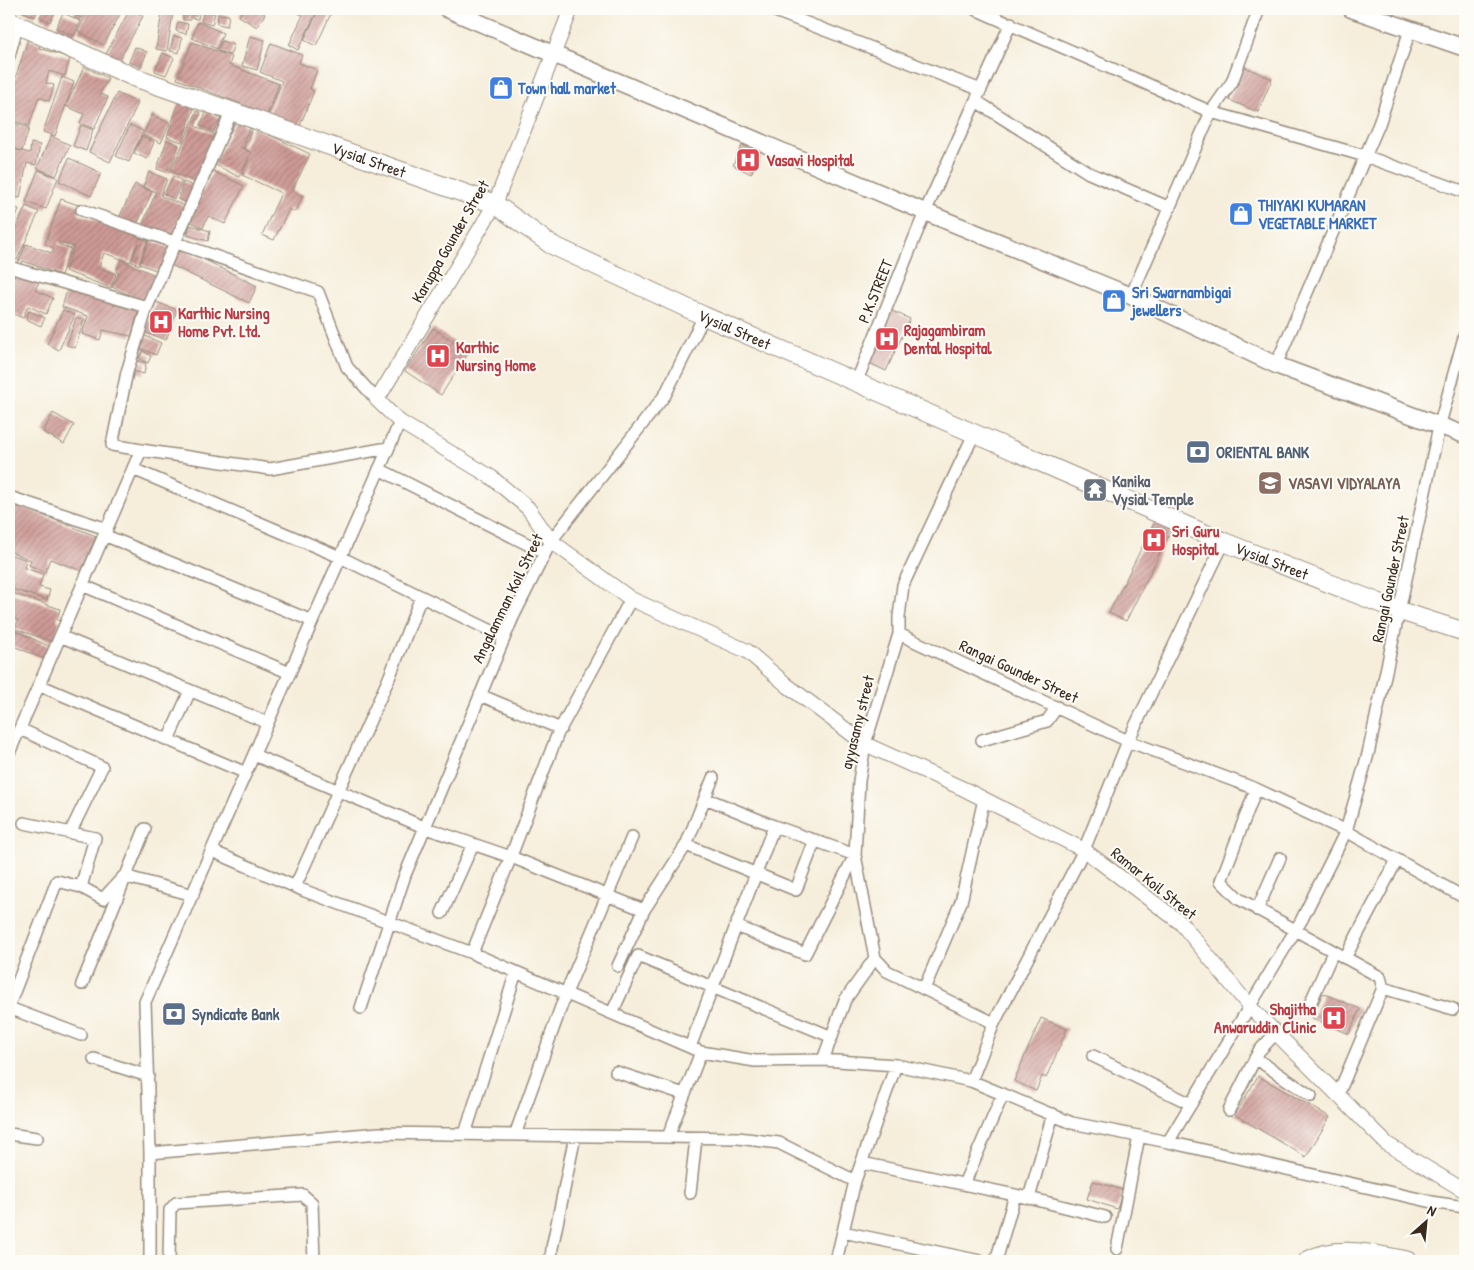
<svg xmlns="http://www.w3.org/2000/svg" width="1474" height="1270" font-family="'Patrick Hand',sans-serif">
  <defs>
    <pattern id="building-hatch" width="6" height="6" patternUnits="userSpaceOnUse" patternTransform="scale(1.25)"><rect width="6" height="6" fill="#ce9a96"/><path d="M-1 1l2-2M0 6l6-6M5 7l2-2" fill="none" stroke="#a87e7a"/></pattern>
  </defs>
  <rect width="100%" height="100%" fill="#fdfcf7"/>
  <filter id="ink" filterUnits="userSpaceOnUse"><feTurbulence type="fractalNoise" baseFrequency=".02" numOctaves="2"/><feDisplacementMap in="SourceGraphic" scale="10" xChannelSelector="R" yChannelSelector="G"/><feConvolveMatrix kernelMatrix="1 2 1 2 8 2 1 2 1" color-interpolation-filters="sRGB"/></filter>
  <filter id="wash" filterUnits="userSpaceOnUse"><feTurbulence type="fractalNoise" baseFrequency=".0096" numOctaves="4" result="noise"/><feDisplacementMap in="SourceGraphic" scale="20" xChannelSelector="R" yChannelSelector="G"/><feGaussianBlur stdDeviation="1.12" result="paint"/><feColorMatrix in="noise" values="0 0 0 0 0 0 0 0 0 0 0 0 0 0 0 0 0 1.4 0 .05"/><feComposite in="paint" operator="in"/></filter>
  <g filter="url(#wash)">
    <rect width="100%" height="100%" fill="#f6eedb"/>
    <g id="blocks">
      <path fill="url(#building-hatch)" d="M17,9H38L35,17Z
        M44,9H57L50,22L40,17Z
        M76,9H86L82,18L74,15Z
        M89,9H110L120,14L104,45L78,31Z
        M130,9L143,16L119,61L106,54Z
        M182,9H189L190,20H183Z
        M193,9H200L198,19L191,18Z
        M243,9H256L265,14L257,27L239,16Z
        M300,9H318L298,50L289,45L303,15L298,13Z
        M319,9H333L316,46L304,40Z
        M204,10L215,13L212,25L201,22Z
        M162,12L173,13L167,51L156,49Z
        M63,13L81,21L74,36L56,28Z
        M218,14L229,15L227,26L217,24Z
        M178,22L188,24L186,34L176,31Z
        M198,22L223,33L217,49L192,38Z
        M174,36L182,38L179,53L170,51Z
        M250,36L265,40L257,70L242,66Z
        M28,39L41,44L39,48L70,58L65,76L49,71L46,83L54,85L49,101L39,97L29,126L9,119V98Z
        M222,41L234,45L230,55L218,51Z
        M192,42L232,57L229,65L279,84L267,114L177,79Z
        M271,43L302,55L299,63L317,70L310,89L314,91L299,128L268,116L282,81L260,72Z
        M135,47L147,52L141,67L129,62Z
        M163,53L174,58L166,75L155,71Z
        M1243,66L1272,79L1258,112L1229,100Z
        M84,67L108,78L100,94L108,97L94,129L80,123L84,114L66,106Z
        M62,77L74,82L55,136L43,132Z
        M117,93L138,103L110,162L89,152Z
        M179,102L194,108L182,142L167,137Z
        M197,111L201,113L195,126L218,136L197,183L171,171Z
        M207,111L221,119L213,132L200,125Z
        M152,115L170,123L161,143L143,135Z
        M9,121L29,128L22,151L9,147Z
        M236,121L250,128L240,147L252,153L243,148L253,127L310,154L292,191L303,196L295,212L289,209L274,240L262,235L281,193L242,175L249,158L239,177L214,164Z
        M81,125L93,130L86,151L73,146Z
        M130,125L143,131L129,162L116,156Z
        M51,136L70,145L56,176L37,168Z
        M142,136L154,142L147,159L134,153Z
        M167,140L179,145L169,173L157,169Z
        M31,143L40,145L36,165L27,163L20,198L11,196L9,203V148L30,153Z
        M742,145L760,154L751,174L733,165Z
        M69,158L101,173L91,196L59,181Z
        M38,170L58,178L46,209L26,202Z
        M213,171L244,186L225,224L208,216L203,228L189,221Z
        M149,172L167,179L161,196L185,206L173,237L142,226L156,192L143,187Z
        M173,176L182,181L174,199L164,194Z
        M183,182L194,186L188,203L178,199Z
        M135,184L152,192L136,226L119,218Z
        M61,199L81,206L78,214L140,235L139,238L148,240L139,265L132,262L138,243L130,262L104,253L99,268L116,274L111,288L65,271L74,247L59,242L58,244L71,249L61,275L23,261L22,264L18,263L26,244L52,253L54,248L45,244Z
        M10,206L19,209L9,236V210Z
        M26,206L39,212L17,260L9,256V244Z
        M190,225L210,231L208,241L187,235Z
        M149,240L170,248L161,272L140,264Z
        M179,247L257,286L249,303L171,265Z
        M121,260L157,276L145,302L112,287L119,273L116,272Z
        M15,271L39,282L35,290L53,298L46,314L28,306L23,318L9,312V286Z
        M68,287L139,310L131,336L103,330L100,340L82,334L88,316L62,307Z
        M156,302L177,310L166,340L144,332Z
        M63,310L75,315L59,350L47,344Z
        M890,310L910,319L886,371L867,362Z
        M29,311L45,318L41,326L26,319Z
        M76,318L84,320L75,348L67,345Z
        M433,328L469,352L441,395L405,371Z
        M143,335L161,343L156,355L137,347Z
        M143,351L151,356L148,363L139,358Z
        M135,360L146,363L144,374L133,371Z
        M53,413L74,425L64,444L43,432Z
        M17,505L96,536L82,571L50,559L45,572L29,565L31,560L9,551V527Z
        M1155,521L1172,529L1126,621L1109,613Z
        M9,554L27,560L24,568L43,574L39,587L50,590L47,600L9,588Z
        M12,593L60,609L57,620L60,621L54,642L15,629L18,620L9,617V603Z
        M9,628L51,647L46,660L9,644Z
        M1323,993L1360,1009L1349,1034L1312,1018Z
        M1041,1018L1067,1029L1046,1078L1042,1076L1036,1091L1014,1081Z
        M1258,1076L1330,1117L1306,1157L1235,1115Z
        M1093,1181L1123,1190L1117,1209L1087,1199Z"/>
    </g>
  </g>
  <g filter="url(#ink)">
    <use href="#blocks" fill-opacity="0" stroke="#988c7c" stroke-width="1"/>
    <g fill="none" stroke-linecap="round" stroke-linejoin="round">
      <defs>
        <path id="minor" d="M770,9L981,90
          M975,9L1211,112L1365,156L1465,192
          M9,56L17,26
          M976,101L1089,173L1170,208
          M82,210L318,292L347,367L377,400
          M9,267L147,307L127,372L112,445L141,450
          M1131,296L1211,112L1232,82L1259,9
          M147,307L231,113
          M1276,365L1379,124L1410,30
          M856,383L925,212L1011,23
          M974,434L903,585L899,617V634L865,744L859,781L855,855L875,958L887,971L994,1023
          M133,469L340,557L504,637
          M379,469L545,553
          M9,497L107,529
          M104,535L312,621
          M1224,542L1128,741L1084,850L994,1023L971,1081L1072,1123L1168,1142L1437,1203L1465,1207
          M82,585L290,673
          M899,634L1128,741L1256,789L1346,831L1465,898
          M60,636L268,723
          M480,695L561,729
          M20,729L102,767L70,833
          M168,740L190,691
          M982,740L1047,721L1057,707
          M9,753L39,685
          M254,755L426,828L511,857L644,910
          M246,773L39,685L141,450L270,469L388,448
          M1256,789L1221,881L1239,899L1380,977L1383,988L1338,1095
          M705,798L774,826
          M24,823L95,838L81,887L103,899L124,876L193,895
          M686,845L796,890L815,840
          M212,851L305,891L472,953L701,1052L755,1061L823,1060L896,1065L971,1081
          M295,887L389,678L421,597
          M1257,910L1280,858
          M442,913L473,844
          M472,953L508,864L558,733L631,599
          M1345,958L1397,860
          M618,966L644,910L686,845L713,778
          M82,984L145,829
          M1383,988L1453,1009
          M924,989L961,902L984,799
          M9,1005L57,881L81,887
          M9,1008L81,1035
          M361,1008L405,875L513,617L551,541L665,395L704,316
          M1308,1008L1333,952
          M612,1013L638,956L832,1037
          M690,1047L774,826L855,855L805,954L736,926
          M1093,1056L1191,1104
          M1255,1058L1311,1096
          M94,1059L148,1076
          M823,1060L845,1000L875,958
          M616,1072L684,1094
          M1229,1110L1259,1051L1276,1033
          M9,1134L37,1138
          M465,1134L516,972
          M515,1135L566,993L632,837
          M668,1137L701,1052
          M1168,1142L1301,921L1346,831L1368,754L1439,427L1465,334
          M150,1153L379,1133L738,1138L779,1143L855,1181L836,1261
          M862,1163L1029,1198L1053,1114
          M855,1181L896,1065
          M964,1184L1003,1094
          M690,1193L696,1138
          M1029,1198L1105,1217
          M843,1232L980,1261
          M1117,1249L1139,1136
          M150,1261V1153L145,1002L400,422
          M169,1261L170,1210L176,1203L303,1195L312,1203L314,1261
          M551,1261L552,1248L575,1136
          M996,1261L1015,1195"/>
        <path id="tertiary" d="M571,9L495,204L377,400L400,422L491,477L528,508L551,541L631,599L747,651L788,686L865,744L966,790L1084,850L1181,923L1250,1007L1387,1144L1465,1191"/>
        <path id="secondary" d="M447,9L925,212L1131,296L1276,365L1465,435
          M1351,9L1465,48"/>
        <g id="primary">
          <path id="s1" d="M9,21L134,77L495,204L550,244L704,316L1224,542L1400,611L1465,632"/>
        </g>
        <path id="trunk" d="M1308,1261C1337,1245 1376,1255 1407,1261"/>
      </defs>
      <use href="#minor" stroke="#988c7c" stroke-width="14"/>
      <use href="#tertiary" stroke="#988c7c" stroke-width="16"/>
      <use href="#secondary" stroke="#988c7c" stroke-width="19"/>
      <use href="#primary" stroke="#988c7c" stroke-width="20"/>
      <use href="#trunk" stroke="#988c7c" stroke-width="21"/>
      <use href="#minor" stroke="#fff" stroke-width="11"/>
      <use href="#tertiary" stroke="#fff" stroke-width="14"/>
      <use href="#secondary" stroke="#fff" stroke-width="16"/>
      <use href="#primary" stroke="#fff" stroke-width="18"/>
      <use href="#trunk" stroke="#fff" stroke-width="19"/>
    </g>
  </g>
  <defs>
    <symbol id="shop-square" viewBox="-11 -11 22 22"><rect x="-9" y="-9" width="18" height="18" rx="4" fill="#3f7fe0" stroke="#fdfcf7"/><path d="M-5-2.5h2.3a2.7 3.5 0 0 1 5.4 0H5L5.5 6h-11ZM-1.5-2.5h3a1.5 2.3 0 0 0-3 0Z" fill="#fff"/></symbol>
    <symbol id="hospital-square" viewBox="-11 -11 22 22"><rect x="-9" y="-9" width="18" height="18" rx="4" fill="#e0444e" stroke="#fdfcf7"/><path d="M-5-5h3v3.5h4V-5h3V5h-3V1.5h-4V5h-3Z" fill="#fff"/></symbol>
    <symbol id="bank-square" viewBox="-11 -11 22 22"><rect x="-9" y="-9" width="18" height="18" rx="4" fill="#5c6f8a" stroke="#fdfcf7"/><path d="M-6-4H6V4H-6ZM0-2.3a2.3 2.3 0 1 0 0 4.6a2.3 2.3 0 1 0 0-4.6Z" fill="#fff"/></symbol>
    <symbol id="school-square" viewBox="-11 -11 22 22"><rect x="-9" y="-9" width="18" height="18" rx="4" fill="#8d6e63" stroke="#fdfcf7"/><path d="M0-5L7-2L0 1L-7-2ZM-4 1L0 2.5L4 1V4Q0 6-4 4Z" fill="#fff"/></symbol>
    <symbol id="temple-square" viewBox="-11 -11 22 22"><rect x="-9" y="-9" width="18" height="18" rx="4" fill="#6b7280" stroke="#fdfcf7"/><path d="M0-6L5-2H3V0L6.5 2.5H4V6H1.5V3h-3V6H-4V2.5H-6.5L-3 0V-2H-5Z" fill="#fff"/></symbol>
  </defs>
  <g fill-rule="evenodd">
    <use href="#shop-square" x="487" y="74" width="28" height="28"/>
    <use href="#hospital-square" x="734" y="146" width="28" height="28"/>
    <use href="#shop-square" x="1227" y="200" width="28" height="28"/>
    <use href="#shop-square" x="1100" y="287" width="28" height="28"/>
    <use href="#hospital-square" x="147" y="308" width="28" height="28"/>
    <use href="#hospital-square" x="873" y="325" width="28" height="28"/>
    <use href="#hospital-square" x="424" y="342" width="28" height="28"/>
    <use href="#bank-square" x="1184" y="438" width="28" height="28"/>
    <use href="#school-square" x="1256" y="469" width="28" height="28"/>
    <use href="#temple-square" x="1081" y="476" width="28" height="28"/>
    <use href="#hospital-square" x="1140" y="526" width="28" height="28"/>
    <use href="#bank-square" x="160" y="1000" width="28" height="28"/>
    <use href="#hospital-square" x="1320" y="1004" width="28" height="28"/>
  </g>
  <g text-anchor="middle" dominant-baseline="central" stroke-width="4" stroke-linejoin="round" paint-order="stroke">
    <g font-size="16" font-weight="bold" fill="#366cbe" stroke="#fdfcf7" text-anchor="start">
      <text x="518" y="88">Town hall market</text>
      <text x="1258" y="205">THIYAKI KUMARAN<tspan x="1258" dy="18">VEGETABLE MARKET</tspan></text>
      <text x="1132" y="292">Sri Swarnambigai<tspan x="1132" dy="18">jewellers</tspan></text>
    </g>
    <g font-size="16" fill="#3b2a1e" stroke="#fdfcf7">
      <text stroke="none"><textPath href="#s1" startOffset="386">Vysial Street</textPath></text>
      <text transform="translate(450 241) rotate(-60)">Karuppa Gounder Street</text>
      <text transform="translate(875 291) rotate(-68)">P.K.STREET</text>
      <text stroke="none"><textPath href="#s1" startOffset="791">Vysial Street</textPath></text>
      <text stroke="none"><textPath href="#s1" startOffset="1376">Vysial Street</textPath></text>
      <text transform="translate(1390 579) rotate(-78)">Rangai Gounder Street</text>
      <text transform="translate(507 598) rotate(-64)">Angalamman Koil Street</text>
      <text transform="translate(1019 671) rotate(25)">Rangai Gounder Street</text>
      <text transform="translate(857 722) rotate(-76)">ayyasamy street</text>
      <text transform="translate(1154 883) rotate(39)">Ramar Koil Street</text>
    </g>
    <g font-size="16" font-weight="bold" fill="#be3a42" stroke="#fdfcf7" text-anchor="start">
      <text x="766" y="160">Vasavi Hospital</text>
      <text x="178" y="313">Karthic Nursing<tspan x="178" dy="18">Home Pvt. Ltd.</tspan></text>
      <text x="904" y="330">Rajagambiram<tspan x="904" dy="18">Dental Hospital</tspan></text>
      <text x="456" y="347">Karthic<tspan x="456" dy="18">Nursing Home</tspan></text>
      <text x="1172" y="531">Sri Guru<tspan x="1172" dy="18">Hospital</tspan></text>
      <text x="1316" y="1009" text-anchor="end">Shajitha<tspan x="1316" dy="18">Anwaruddin Clinic</tspan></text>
    </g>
    <g font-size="16" font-weight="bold" fill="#4e5e75" stroke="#fdfcf7" text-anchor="start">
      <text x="1216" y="452">ORIENTAL BANK</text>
      <text x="192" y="1014">Syndicate Bank</text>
    </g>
    <g font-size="16" font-weight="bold" fill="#5b616d" stroke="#fdfcf7" text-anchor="start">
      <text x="1112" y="481">Kanika<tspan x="1112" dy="18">Vysial Temple</tspan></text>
    </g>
    <g font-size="16" font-weight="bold" fill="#785e54" stroke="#fdfcf7" text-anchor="start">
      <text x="1288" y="483">VASAVI VIDYALAYA</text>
    </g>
  </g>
  <rect width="1474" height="1270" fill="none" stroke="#fdfcf7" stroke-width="30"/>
  <g transform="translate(1426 1222) rotate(27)" stroke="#fdfcf7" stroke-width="4" paint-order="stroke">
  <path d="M0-4L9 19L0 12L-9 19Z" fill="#3b2a1e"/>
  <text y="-8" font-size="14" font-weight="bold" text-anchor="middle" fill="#3b2a1e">N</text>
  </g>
</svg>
